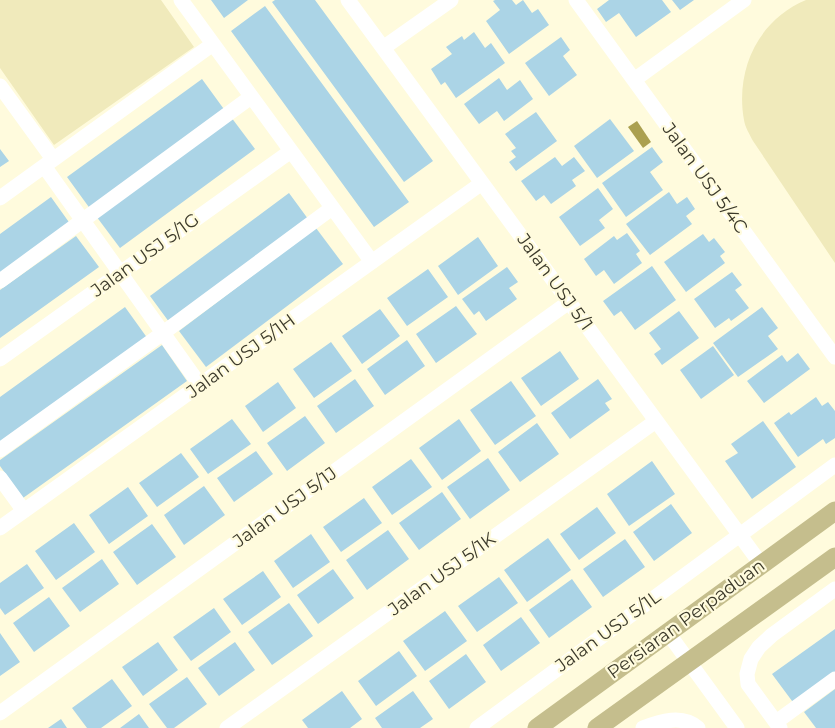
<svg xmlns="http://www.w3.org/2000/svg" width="835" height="728" font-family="Montserrat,sans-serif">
  <rect width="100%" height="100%" fill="#fffbdd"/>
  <path fill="#f0eabb" d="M0,0H161L194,47L54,145L0,68Z
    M806,0H835V263L753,141C750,135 745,127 744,120C735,70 758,20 806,0Z"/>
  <path fill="#aba050" d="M637,121L651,142L643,148L628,127Z"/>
  <path fill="#abd4e6" d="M211,0H248L224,18Z
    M275,0H315L433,161L404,182L272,2Z
    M495,0H512L516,5L523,0L532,13L538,9L549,25L509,54L486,21L500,10L493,1Z
    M609,0H662L671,12L636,37L619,13L606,22L597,9Z
    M672,0H694L680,10Z
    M265,6L409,202L374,227L231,31Z
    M474,32L485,48L491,43L505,63L456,98L445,82L441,85L431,69L452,54L446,47L462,36L464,40Z
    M561,37L570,50L563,56L577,75L549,96L525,63Z
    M499,78L507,90L520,80L533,99L504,121L497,111L479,124L464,104Z
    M202,79L226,112L91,210L67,177Z
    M536,112L557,141L516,171L509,162L516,157L511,151L516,148L505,134Z
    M231,117L255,149L120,248L96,216Z
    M610,119L634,151L597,178L574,146Z
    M652,147L663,162L650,172L663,190L626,217L602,183Z
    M0,149L9,161L0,167Z
    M555,157L562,166L574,157L585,171L572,180L576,186L551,204L544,195L536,201L521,181Z
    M598,188L613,209L599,220L605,228L580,246L559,217Z
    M669,192L677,204L687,197L695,209L686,216L692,224L650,255L626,224Z
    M289,193L311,223L172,326L150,296Z
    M51,197L71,225L0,277V234Z
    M316,228L343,264L206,367L179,331Z
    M627,233L640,251L636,254L642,263L614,284L604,270L596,276L584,259L614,236L617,240Z
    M703,234L709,242L714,238L725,252L720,256L725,263L686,292L664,262Z
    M76,236L99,267L0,338V290Z
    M478,237L498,266L458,295L438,266Z
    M652,266L676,300L635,330L621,311L614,316L603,301Z
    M507,267L518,282L509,288L517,299L486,321L479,311L474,315L462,299Z
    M428,269L448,297L407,326L387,298Z
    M732,272L742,285L735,290L749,308L731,321L729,318L715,328L694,299Z
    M456,306L477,334L436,363L416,334Z
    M125,307L148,339L0,445V397Z
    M762,307L778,328L768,336L778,349L738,377L713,343Z
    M380,309L400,336L362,364L342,336Z
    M679,311L699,338L662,365L654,354L661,349L649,333Z
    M407,340L425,366L385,395L367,369Z
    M331,342L352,371L314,398L293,369Z
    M162,345L187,381L23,498L0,466V460Z
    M713,346L734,375L701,399L680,370Z
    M560,351L579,379L541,406L521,378Z
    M798,353L810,369L764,403L747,381L782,355L787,362Z
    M355,379L374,406L336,433L317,406Z
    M598,379L612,399L605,403L610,410L570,439L551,413Z
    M511,381L536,416L495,445L470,410Z
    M278,382L296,408L263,432L245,406Z
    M816,397L822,406L828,402L835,411V438L826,444L823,439L798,457L774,423L789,412L791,415Z
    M305,416L325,443L287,471L267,443Z
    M232,419L251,444L208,474L190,449Z
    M459,419L481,451L442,480L419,448Z
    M763,421L796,467L752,499L725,461L738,453L731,444Z
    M537,423L559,454L520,482L498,452Z
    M256,451L273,474L234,502L217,478Z
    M181,453L199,477L157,507L139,483Z
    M488,458L510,490L470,519L447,487Z
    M411,459L432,487L392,515L372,487Z
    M652,461L675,494L629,526L607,494Z
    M204,486L225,515L184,545L164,515Z
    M128,487L148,516L109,544L89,515Z
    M442,492L461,519L419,550L399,523Z
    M364,498L382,523L341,552L323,527Z
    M671,504L692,533L654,561L633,532Z
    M597,507L616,533L579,560L560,534Z
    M74,523L95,552L56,580L35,551Z
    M152,524L176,557L137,585L113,552Z
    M388,530L409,559L367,590L346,560Z
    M311,534L330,562L293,588L274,561Z
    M548,538L571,570L527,602L504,570Z
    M625,539L645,567L603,597L583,569Z
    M102,559L119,584L80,612L62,588Z
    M27,564L44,588L5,615L0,608V583Z
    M333,569L354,598L318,624L297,595Z
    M263,571L281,597L242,625L223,599Z
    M499,577L518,603L477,632L458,606Z
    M572,579L592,607L549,638L529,610Z
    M49,597L70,626L34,652L13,623Z
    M289,603L313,636L272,665L248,632Z
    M214,608L231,632L191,661L173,637Z
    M445,611L467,641L425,671L403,641Z
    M521,617L540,643L501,671L483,645Z
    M835,629V676L795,705L772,674Z
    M0,633L20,662L0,676Z
    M158,642L178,670L143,696L122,667Z
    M235,642L255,670L219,696L198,668Z
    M399,651L417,676L376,706L358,681Z
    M466,654L486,682L449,709L429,681Z
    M187,677L207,704L174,728H167L149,704Z
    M112,679L132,706L101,728H87L72,708Z
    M835,689V728H816L804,712Z
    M342,691L362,719L350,728H308L302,720Z
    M413,691L433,719L420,728H382L375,718Z
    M139,714L149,728H120Z
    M61,719L67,728H48Z"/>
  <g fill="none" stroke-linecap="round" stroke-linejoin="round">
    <path stroke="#fff" stroke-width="15" d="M181,0L372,262
      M348,0L761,564
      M576,0L835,357
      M383,48L451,0
      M634,80L744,0
      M0,86L53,159
      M44,166L200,385
      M0,198L213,44
      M0,281L251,97
      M0,359L291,151
      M0,450L163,333L332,208
      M0,478L24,511
      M0,528L482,183
      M668,633L737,728
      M0,713L569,302
      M776,722L835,679
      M227,728L656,421
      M477,728L835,465
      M643,728C660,721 683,714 698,728
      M780,728L748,684L747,674L751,659L759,647L772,635L835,589"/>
    <path stroke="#c5be8d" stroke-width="19" d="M537,728L835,511
      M597,728L835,557"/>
  </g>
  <g text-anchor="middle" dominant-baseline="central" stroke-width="4.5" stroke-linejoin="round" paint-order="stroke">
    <g font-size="18" fill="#3b392a" stroke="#fffbdd">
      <text transform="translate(705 178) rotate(54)">Jalan USJ 5/4C</text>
      <text transform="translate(145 255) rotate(-36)">Jalan USJ 5/1G</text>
      <text transform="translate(555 282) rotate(54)">Jalan USJ 5/1</text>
      <text transform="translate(241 356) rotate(-36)">Jalan USJ 5/1H</text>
      <text transform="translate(285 507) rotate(-36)">Jalan USJ 5/1J</text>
      <text transform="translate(442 574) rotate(-36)">Jalan USJ 5/1K</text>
      <text transform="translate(686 619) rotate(-36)">Persiaran Perpaduan</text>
      <text transform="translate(608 631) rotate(-36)">Jalan USJ 5/1L</text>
    </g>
  </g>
</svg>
